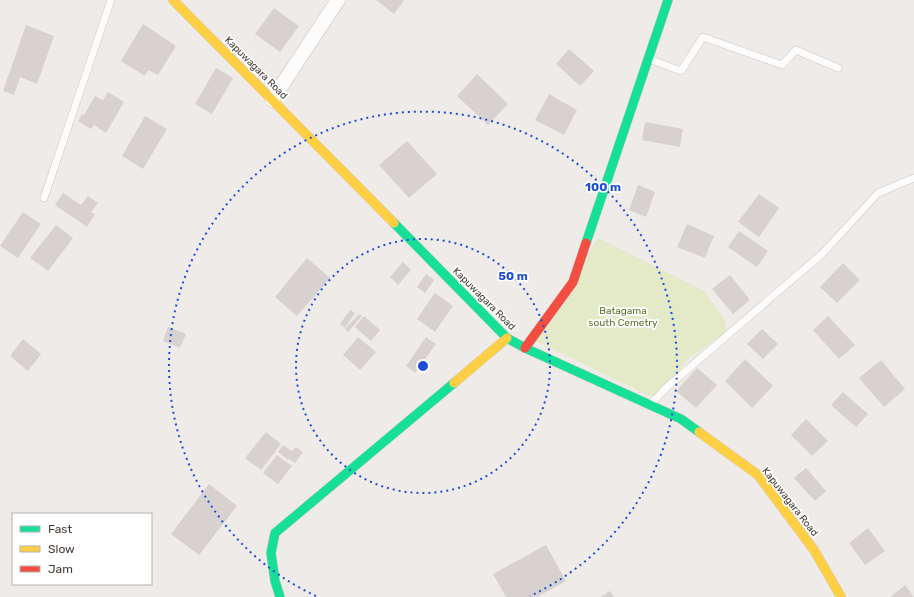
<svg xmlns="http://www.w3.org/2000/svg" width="914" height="597" font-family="Rubik,sans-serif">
  <rect width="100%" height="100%" fill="#efebe8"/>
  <path fill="#e4e9c8" d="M598,238L704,291L725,321L727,331L688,359L656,399L534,340Z"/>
  <path fill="#d7d2cf" d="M376,0H402L404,1L394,14Z
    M274,8L299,26L280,52L255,34Z
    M143,24L176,46L158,75L148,70L145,76L121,61Z
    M26,25L54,36L37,84L20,77L14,95L3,91Z
    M569,49L594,71L580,86L556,64Z
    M216,68L233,78L212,114L195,104Z
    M477,74L508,104L488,125L457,96Z
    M108,92L124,102L106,133L94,125L91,129L78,121L82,114L84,115L95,96L103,100Z
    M549,94L577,110L564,135L535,120Z
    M145,116L167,129L143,169L122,156Z
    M645,122L683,129L680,147L642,140Z
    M407,141L437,174L409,198L379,165Z
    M638,185L655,192L646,217L629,210Z
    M63,193L81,205L88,196L98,203L91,212L95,214L87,227L55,205Z
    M759,194L779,208L759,237L738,222Z
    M23,212L41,224L18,258L0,246Z
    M687,224L714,236L705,258L677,247Z
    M56,225L73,238L48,271L30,258Z
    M739,231L768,251L757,267L728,247Z
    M307,258L330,278L297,316L275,297Z
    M403,262L411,270L398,285L390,277Z
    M843,263L860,280L837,303L820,287Z
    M426,274L434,280L425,293L417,287Z
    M730,275L750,300L733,314L712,289Z
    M435,293L453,306L435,332L417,319Z
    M350,310L355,313L345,328L340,324Z
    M359,314L362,316L348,332L345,329Z
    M364,316L380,330L371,341L355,327Z
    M828,316L855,345L839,359L813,330Z
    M168,327L186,334L180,348L163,341Z
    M762,329L778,344L763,359L747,344Z
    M358,337L376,352L360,370L343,355Z
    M426,337L436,344L415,373L406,366Z
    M23,339L41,354L28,371L10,356Z
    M745,359L773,386L752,408L725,381Z
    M881,360L905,389L884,407L859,378Z
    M697,368L717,385L696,408L676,391Z
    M843,392L868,414L856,427L831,405Z
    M806,419L828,441L812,456L791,435Z
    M266,432L281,444L261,470L245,458Z
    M283,445L292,451L296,447L303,452L295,463L289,459L288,460L278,452Z
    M277,455L292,466L278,484L263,473Z
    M806,468L826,491L815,501L794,478Z
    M209,484L237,506L199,555L171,534Z
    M868,528L885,551L865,565L849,543Z
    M546,545L566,581L537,597H506L493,574Z
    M905,585L914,597H890Z
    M610,591L614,597H600Z"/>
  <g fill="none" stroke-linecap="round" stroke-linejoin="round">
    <defs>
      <path id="lane" d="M649,59L681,71L703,37L782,65L796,50L838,68
        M44,198L111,0
        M652,403L667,387L822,254L878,193L914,178"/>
      <path id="street" d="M272,100L338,0"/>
      <path id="fast" d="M394,223L507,338L525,348L681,419L699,432
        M586,243L668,0
        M280,597L275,581L271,553L275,533L454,383"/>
      <path id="slow" d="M173,0L394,223
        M454,383L507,338
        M699,432L758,475L814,550L841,597"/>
      <path id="jam" d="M525,348L573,282L586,243"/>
    </defs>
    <use href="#lane" stroke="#ccc7c4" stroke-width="8"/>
    <use href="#street" stroke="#ccc7c4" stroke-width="15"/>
    <use href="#fast" stroke="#d0c8c0" stroke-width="10"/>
    <use href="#slow" stroke="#d0c8c0" stroke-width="10"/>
    <use href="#jam" stroke="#d0c8c0" stroke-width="10"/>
    <use href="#lane" stroke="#fdfcfc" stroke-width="7"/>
    <use href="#street" stroke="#fdfcfc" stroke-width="14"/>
    <use href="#fast" stroke="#16e098" stroke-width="9"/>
    <use href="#slow" stroke="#ffcf43" stroke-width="9"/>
    <use href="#jam" stroke="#f24e42" stroke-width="9"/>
  </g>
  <g fill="none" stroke="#1d4ed8" stroke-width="2" stroke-dasharray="2 4">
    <circle cx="423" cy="366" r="127"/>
    <path d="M316 596A254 254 0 1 1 530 596"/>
  </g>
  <g text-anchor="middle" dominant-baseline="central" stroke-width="3.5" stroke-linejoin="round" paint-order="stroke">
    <g font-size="10" fill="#453b35" stroke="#fff">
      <text transform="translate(256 68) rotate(45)">Kapuwagara Road</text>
      <text transform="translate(484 299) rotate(45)">Kapuwagara Road</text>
      <text transform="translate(790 502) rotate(52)">Kapuwagara Road</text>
    </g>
    <g font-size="10" fill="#587629" stroke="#fff">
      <text x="623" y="311">Batagama<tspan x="623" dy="12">south Cemetry</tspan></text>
    </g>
  </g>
  <circle cx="423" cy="366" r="6" fill="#1d4ed8" stroke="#fff" stroke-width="2"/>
  <g font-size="12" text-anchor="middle" font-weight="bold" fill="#1d4ed8" stroke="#fff" stroke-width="3.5" stroke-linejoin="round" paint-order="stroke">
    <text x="603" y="191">100 m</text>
    <text x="513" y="280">50 m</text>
  </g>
  <rect x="12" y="513" width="140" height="72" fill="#ffffff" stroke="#b5b1ae"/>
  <rect x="20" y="526" width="20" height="6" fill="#16e098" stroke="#b5b1ae"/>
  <text x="48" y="533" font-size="12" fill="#453b35">Fast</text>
  <rect x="20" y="546" width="20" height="6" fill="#ffcf43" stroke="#b5b1ae"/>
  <text x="48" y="553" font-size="12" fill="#453b35">Slow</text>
  <rect x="20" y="566" width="20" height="6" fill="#f24e42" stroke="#b5b1ae"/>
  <text x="48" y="573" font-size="12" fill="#453b35">Jam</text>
</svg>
